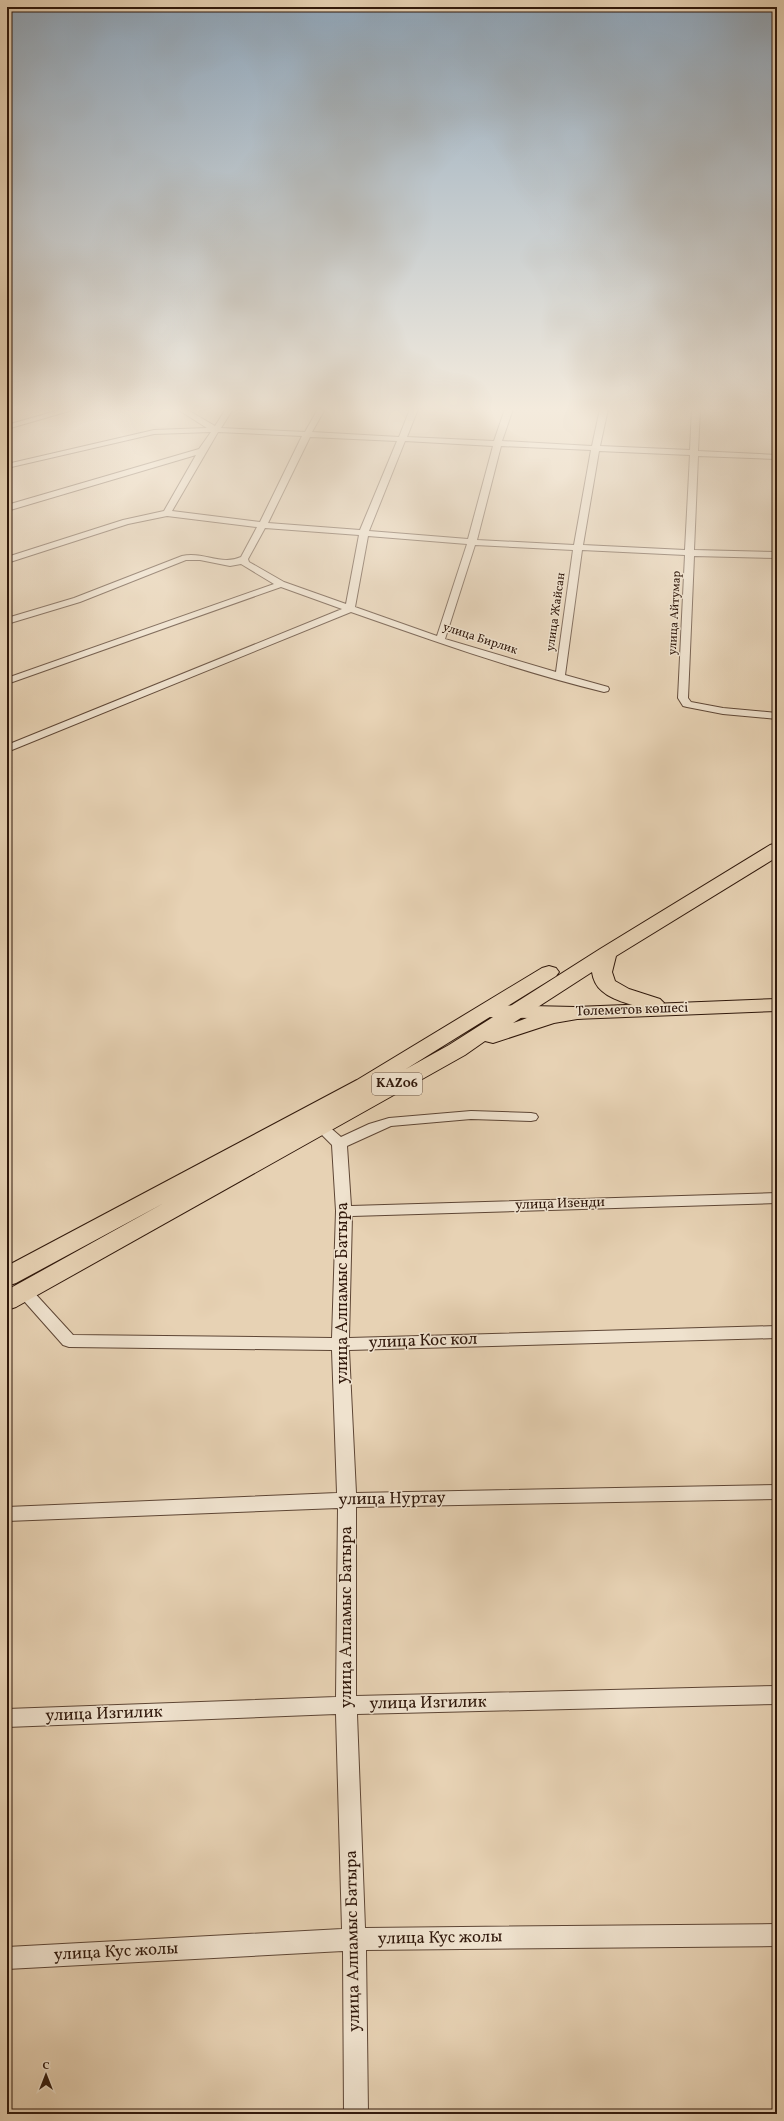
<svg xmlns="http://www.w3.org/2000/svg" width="784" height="2121" font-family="Vollkorn,serif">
  <rect width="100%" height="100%" fill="#e7d2b4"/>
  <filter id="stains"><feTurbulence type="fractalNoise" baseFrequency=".005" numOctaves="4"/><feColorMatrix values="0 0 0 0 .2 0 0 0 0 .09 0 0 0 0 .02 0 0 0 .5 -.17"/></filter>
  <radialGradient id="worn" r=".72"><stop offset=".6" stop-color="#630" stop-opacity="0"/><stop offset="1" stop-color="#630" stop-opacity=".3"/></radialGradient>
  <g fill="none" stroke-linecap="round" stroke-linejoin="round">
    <defs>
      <path id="street" d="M63,409H76L7,429V425Z
        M177,409H186L215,426L226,409H233L221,428L305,432L318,409H325L312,432L399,437L410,409H418L407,437L494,441L505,409H513L502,441L592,446L600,409H608L600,446L690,450L692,409H700L698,451L777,455V459L698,456L694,550L777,552V558L694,556L688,698L691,702L723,708L777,713V719L723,714L687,707L683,706L678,698L685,555L582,550L565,675L608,687L609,689L608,691L604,692C518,671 434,641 351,612L7,752V745L342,609L281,587L7,684V678L274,584L241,564L230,566L200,560H186L80,602L7,624V618L74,598L182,556C202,551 222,566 241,557L257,527L167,516L128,524L7,563V557L123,520L164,511L196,455L7,511V505L199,449L211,432L154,434L7,468V464L154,430L207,428ZM218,432L302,436L260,522L172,511ZM310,437L397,441L360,530L268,523ZM405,441L493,446L468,539L369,531ZM501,446L591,450L574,545L477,540ZM599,451L690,455L685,550L583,545ZM265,528L359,535L346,604L284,582L249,562L248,559ZM368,536L467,544L437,636L355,607ZM475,545L573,550L556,672L445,639Z
        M471,1111L531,1113L536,1114L538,1117L536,1120L531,1121L471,1119L391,1126L347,1146L351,1206L777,1193V1203L352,1216L349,1338L777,1326V1338L349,1350L356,1493L777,1485V1499L356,1507V1696L777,1686V1704L357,1714L365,1928L777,1924V1946L366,1950L368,2114H344L343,1951L7,1969V1947L342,1929L336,1714L7,1727V1709L336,1697L338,1508L7,1521V1507L337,1493L332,1350L69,1347L63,1345L16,1292L18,1288L24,1286L30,1288L73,1335L332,1338L336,1211L332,1145L314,1127L316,1124H326L341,1137L369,1124L389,1118Z"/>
      <path id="primary" d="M777,999V1011L575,1019L487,1017L480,1015L476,1011L480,1007L487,1005L575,1007Z"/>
      <path id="highway" d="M777,843V857L616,956L612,972L615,981L629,989L660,999L664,1003L660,1007C646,1011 613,1001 602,991C596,986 593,979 592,972L513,1023C534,1016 561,1003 583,1008L586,1013L583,1018L554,1023L493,1043L485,1041L465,1055L16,1307L7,1310V1290L164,1203L16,1283L7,1286V1266L357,1080L542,968L549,966L556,968L559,972L556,976L406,1069L449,1045L600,949L770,845Z"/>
    </defs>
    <use href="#street" stroke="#5e4635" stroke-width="2"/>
    <use href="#primary" stroke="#30180b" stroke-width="2"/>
    <use href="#highway" stroke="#30180b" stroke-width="2"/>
    <use href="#street" fill="#efe2ce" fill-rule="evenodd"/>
    <use href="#primary" fill="#e7d2b4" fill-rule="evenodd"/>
    <use href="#highway" fill="#e7d2b4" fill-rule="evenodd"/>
  </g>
  <linearGradient id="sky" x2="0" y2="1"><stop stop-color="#8fa7bc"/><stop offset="0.58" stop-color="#f4ebdd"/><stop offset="1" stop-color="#f4ebdd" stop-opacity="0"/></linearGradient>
  <rect width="784" height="706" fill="url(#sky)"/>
  <g text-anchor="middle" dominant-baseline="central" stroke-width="3" stroke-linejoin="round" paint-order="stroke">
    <g font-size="12" fill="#30180b" stroke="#efe2ce">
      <text transform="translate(556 612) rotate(-82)">улица Жайсан</text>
      <text transform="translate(675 613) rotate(-87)">улица Айтумар</text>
      <text transform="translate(480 639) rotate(18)">улица Бирлик</text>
    </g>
    <rect fill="#efe2ce" stroke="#695546" stroke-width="1" x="372" y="1073" width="50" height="22" rx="3"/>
    <g font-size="13" font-weight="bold" fill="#30180b">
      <text x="397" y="1084">KАZ06</text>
    </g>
    <g font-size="14" fill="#30180b" stroke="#efe2ce">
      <text transform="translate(632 1010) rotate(-2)">Төлеметов көшесі</text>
      <text transform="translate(560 1204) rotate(-2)">улица Изенди</text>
    </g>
    <g font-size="17" fill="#30180b" stroke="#efe2ce">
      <text transform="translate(342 1293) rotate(-90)">улица Алпамыс Батыра</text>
      <text transform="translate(423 1341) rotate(-2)">улица Кос кол</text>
      <text transform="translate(392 1499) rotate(-1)">улица Нуртау</text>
      <text transform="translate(346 1617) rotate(-90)">улица Алпамыс Батыра</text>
      <text transform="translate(428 1703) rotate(-1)">улица Изгилик</text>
      <text transform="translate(104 1714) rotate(-2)">улица Изгилик</text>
      <text transform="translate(440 1938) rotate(-1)">улица Кус жолы</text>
      <text transform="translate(353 1941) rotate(-91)">улица Алпамыс Батыра</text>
      <text transform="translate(116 1952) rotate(-3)">улица Кус жолы</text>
    </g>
  </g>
  <rect width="784" height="2121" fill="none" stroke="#e7d2b4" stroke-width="24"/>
  <rect x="8" y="8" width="768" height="2105" fill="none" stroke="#30180b" stroke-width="2"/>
  <rect x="12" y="12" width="760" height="2097" fill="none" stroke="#30180b"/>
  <g transform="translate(46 2075)" stroke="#efe2ce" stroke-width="3" paint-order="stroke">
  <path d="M0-3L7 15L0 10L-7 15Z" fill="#30180b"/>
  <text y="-6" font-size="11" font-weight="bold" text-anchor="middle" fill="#30180b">С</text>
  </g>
  <rect width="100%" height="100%" filter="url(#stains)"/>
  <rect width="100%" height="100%" fill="url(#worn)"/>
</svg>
